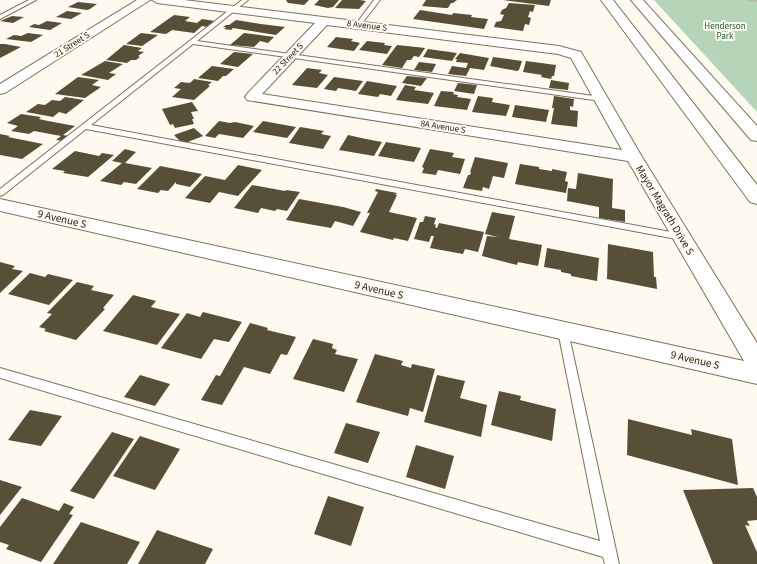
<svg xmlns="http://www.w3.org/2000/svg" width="757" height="564" font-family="'Source Sans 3',sans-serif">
  <rect width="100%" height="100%" fill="#fefaef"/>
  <path fill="#b6d4b8" d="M654,0H757V112Z"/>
  <path fill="#584f38" d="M286,0H309L304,5L288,3Z
    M319,0H339L333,7L328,8L314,5Z
    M342,0H360L366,1L359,9L335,8Z
    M426,0H457L453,3H451L448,8H445L422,6Z
    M503,0H551L549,6Z
    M78,2L97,4L90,9L87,10L68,7Z
    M509,3L535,5L533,12L530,11L528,17L531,18L529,25L525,24L523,31L494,27L496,22L501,21L504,15L500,14L502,10L506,8Z
    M420,10L452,15L453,13L472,15L471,17L488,19L484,29L413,19Z
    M67,11L82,13L71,19L56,17Z
    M174,15L190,17L185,21L197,23L202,19L215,21L207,27L202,26L194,33L172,30L166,34L150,32Z
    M12,16L24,17L13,23L0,21Z
    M236,20L261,24L285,27L276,35L233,28L231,30L224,29L226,27H223L226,25H229Z
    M47,21L62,23L50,30L29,27L34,24L39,25Z
    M28,33L43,35L31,42L6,39L14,35L21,36Z
    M141,33L158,35L142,46L126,44Z
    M244,33L274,37L268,43L260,41L254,47L230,45Z
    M336,37L353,39L351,41L360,43L354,51L327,47Z
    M367,41L385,43L384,45L392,46L387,54L359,50Z
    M0,44H5L21,47L0,58Z
    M124,45L142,48L138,51L144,52L138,56L140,57L136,60H131L127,63L106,60Z
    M397,45L407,46L425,48L419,57L414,56L411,60H407L402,68L382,65Z
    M428,49L457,53L452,61L423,57Z
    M234,52L253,54L238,67L220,64Z
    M460,53L489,58L484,70L470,68L466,76L448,74L452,66L466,68L468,63L456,62L457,59H455Z
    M493,57L522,61L519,70L517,71L490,66Z
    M105,61L123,64L109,73L116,74L108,80L81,75Z
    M526,61L556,65L554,76H552L551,79L541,77L542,75L523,72Z
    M419,62L436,64L432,72L414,70Z
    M212,66L234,69L226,76H223L218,81L198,78Z
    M307,68L322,70L319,73L328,75L317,88L292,85Z
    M407,76L427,78L421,86L402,83Z
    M78,77L99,80L92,85L101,87L85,98L55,94Z
    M334,77L363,81L356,91L338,88L336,91L324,89Z
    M194,79L212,82L208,85L210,86L194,100L172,97L181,89L174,88L181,82L190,83Z
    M551,80L569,83L568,90L549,88Z
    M367,81L397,86L391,96L380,94L378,97L358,94Z
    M458,83L477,85L474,94L454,91Z
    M405,85L416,87L414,90L434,93L428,104L396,100Z
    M441,91L454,92L453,94L458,95L457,97L471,99L467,110L434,106Z
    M478,96L493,98L492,102L510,105L506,116L472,112Z
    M554,96L574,99L573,107L570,106V110L578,111L577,127L551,124L554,108H552Z
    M65,97L84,100L66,114L59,112L53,117L26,112L38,104L45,105L52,100L60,101Z
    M192,102L198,111L191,112L194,119H192L194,124L175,128L173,124L170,125L162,109Z
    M515,105L549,110L546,122L512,117Z
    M21,114L41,117L39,119L48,121L75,126L63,135L69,136L63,141L56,140L61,136L34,131L29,134L11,131L18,126L7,123Z
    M219,121L230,123L235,122L254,126L243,138L219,134L215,138L205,136Z
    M263,121L296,127L287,138L253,132Z
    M300,127L324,131L321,134L331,136L323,149L289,143Z
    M194,128L203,136L183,144L174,135Z
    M0,134L10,136L8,137L43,144L22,159L0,155Z
    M348,135L366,139L382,142L374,156L339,150Z
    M386,142L421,148L414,162L378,156Z
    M125,149L136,152L125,163L152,168L136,184L124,182L121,185L100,181L122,163L112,161Z
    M430,149L454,153L452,157L465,159L460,174L438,170L436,175L422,173L424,168L422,167Z
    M75,151L99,156L102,153L114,155L88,177L63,173L65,171L52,169Z
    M475,157L508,163L504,178L493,176L489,189L483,187L482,191L463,188L468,175H470L471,172H470Z
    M520,164L539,167V169L552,171V169L567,172L565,181L568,182L566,193L515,184Z
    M238,165L262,170L238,196L219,192L210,203L185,198L205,176L225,180Z
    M160,166L202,174L190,187L176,184V182L168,191L161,190L158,193L137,189Z
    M578,173L613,179L612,208L625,210V222L599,218V207L567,201L568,188L576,189Z
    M252,185L285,191L286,190L300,192L287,211L277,209L275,211L261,208L258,213L234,208Z
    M376,189L397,193L395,195H397L389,212L417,218L408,241L394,238L393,240L360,232L370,213H367L378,192L375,191Z
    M299,199L343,207L361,212L353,226L335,221L331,228L286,220Z
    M492,212L515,216L509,239L542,245L538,266L518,262L517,265L482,256L487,236L498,237L485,234Z
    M425,216L436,218L434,224L436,225L435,227L437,228L439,223L484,232L478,252L465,249L463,254L430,248L434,236H431L429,242L414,239L420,222H423Z
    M608,244L653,252L654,277H656L657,289L607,279Z
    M547,248L599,258L597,281L571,276V274L561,272V270L544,267Z
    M0,262L15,266L12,269L23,271L0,293Z
    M30,273L45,277L48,274L73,280L49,305L8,294Z
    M77,282L94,286L91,290L114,295L103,308L105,309L76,340L44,331L46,329L39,327L52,314L47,313Z
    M133,295L156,301L151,307L180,314L157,345L103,331Z
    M203,312L242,322L229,342L214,339L201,359L161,348L187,313L200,317Z
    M250,323L268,328L267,330L296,337L287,355L281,354L270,374L244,367L222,405L201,400L216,375L220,376Z
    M313,339L333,344L332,348L337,350L335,354L358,359L344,392L293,379Z
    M375,354L403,361L401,365L411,368L412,364L435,369L423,412L410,408L408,416L356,402Z
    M140,375L170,384L155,406L124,397Z
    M437,375L465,381L460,398L487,405L481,437L424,422Z
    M499,391L521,396L520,400L556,409L552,441L491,425Z
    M30,410L62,416L41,446L8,440Z
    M628,419L692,435L691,429L732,439L738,485L627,455Z
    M346,423L380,432L368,463L334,453Z
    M112,432L134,439L94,499L70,491Z
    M140,436L180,449L155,490L113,476Z
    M416,445L454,456L445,489L406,477Z
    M0,480L22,487L0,515Z
    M753,488L757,497V520L747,521L750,526L745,525L757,552V564H713L683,490Z
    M328,496L364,507L351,546L314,534Z
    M22,498L59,511L64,503L74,507L69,514L73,515L41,562L6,549L9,545L0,542V527Z
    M81,522L140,542L127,564H53Z
    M157,530L213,549L205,564H138Z"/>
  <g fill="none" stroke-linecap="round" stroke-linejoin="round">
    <defs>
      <path id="lane" d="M29,0H36L0,19V15Z
        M242,0H248L197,41L601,97L604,99L601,101L193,44L91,125L682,234L687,237L682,240L86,129L3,195L0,196V189Z
        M374,0H380L360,26H356V24Z
        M563,327L567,328L568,331L619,564H605L603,557L0,378V368L600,541L558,331L559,328Z"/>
      <path id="street" d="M137,0H150L5,93L0,94V84Z
        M152,0H184L559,46L581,52L642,157L757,343V384L0,211V199L744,361L628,161L247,100L245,97L247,94L315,23L157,3ZM327,25L558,54L571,58L622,150L262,94Z"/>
      <path id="primary" d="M601,0H613L757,185V204L750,202Z
        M631,0H643L757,126V141L751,140Z"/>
    </defs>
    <use href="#lane" stroke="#7c735b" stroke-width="2"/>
    <use href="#street" stroke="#7c735b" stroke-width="2"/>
    <use href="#primary" stroke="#7c735b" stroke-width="2"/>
    <path stroke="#b0aca1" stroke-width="1.5" stroke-dasharray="2.5 1" stroke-linecap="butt" d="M749,0L757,1"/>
    <use href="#lane" fill="#fff" fill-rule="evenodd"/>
    <use href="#street" fill="#fff" fill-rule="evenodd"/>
    <use href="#primary" fill="#fff" fill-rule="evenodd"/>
  </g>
  <g text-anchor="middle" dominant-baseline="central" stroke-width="4" stroke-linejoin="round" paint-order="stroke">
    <g font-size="9" fill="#262218" stroke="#fefaef">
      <text transform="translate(367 26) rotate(7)">8 Avenue S</text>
      <text transform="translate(72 45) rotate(-32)">21 Street S</text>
      <text transform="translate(288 59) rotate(-46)">22 Street S</text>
      <text transform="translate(443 127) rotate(9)">8A Avenue S</text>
    </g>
    <g font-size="9" fill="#1b5b28" stroke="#fefaef">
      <text x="725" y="26">Henderson<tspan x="725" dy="10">Park</tspan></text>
    </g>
    <g font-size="11" fill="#262218" stroke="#fefaef">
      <text transform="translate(665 210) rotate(59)">Mayor Magrath Drive S</text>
      <text transform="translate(62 219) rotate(13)">9 Avenue S</text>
      <text transform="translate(379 290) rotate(13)">9 Avenue S</text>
      <text transform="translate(695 360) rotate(13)">9 Avenue S</text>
    </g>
  </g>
</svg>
